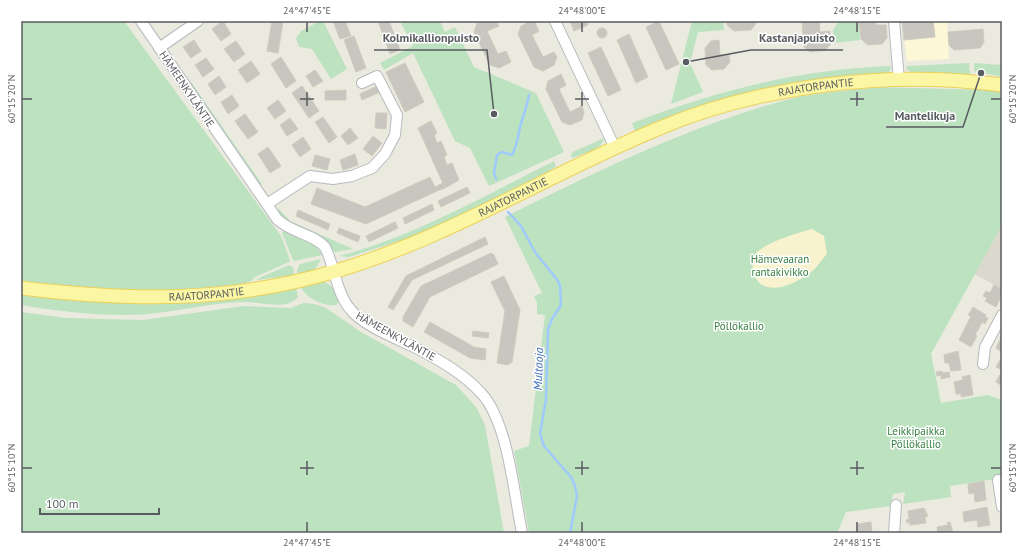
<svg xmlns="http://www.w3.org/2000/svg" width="1023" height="554" font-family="'PT Sans',sans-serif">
  <rect width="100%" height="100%" fill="#ebeadf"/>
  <path fill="#fcf7d4" d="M902,21H947L949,59L907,61Z"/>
  <path fill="#dbd9ce" d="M1002,225V289L974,274Z"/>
  <path fill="#bce2c0" d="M21,21H124L281,236L290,260L289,262L255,277L251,281L235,286L147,292L21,283Z
    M320,21H323L347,69L331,79L312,49L299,47L296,38L301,31Z
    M400,21H440L445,32L455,27L474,67L536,93L564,152L489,186L470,148L455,141L413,53L384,70L380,63L413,46Z
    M692,21H723L724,30L698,32L690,63L703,92L671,104Z
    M839,21H859L860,40L834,43L833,30Z
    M969,63L970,74H914L906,69L907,66Z
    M974,63L1002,65V77L974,71Z
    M891,66L890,71L881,76L635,132L632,123C716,91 800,69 891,66Z
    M191,82L262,184L259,186L188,84Z
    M875,87L992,90L1002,92V225L931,354L941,403L988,395L1002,400V478L950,486L951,497L903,504L905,492L893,494L891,506L846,512L837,533H529L514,451L529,446L545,315L537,314V303L534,296L542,293L505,217C598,171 693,124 794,98C820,92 849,91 875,87Z
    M604,138C602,151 583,153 572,158L571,155L573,152Z
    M554,161L556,166L532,183L437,229L349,257L339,256C415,236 484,196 554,161Z
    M279,209L290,221L353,249L335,252L326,242L287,223L276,211Z
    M284,231L316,245L322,255L295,261L293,260L282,233Z
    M321,259L315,269L298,275L297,270L300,264Z
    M289,265L293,267L294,275L257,280V279Z
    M322,281C333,285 335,290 339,301L336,305C323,307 304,297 300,285Z
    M296,286L298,297C286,311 262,302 246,302C214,302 181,311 149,314C107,317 62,312 21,305V293L46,297Z
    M303,303L315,304L326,308L361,332L456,385L476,407L485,425L504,533H21V312L66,318L143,320L244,306L291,308Z"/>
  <path fill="#f8f2ce" d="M812,229L824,236L827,254C822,259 817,268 811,272C796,284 766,298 755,277C752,272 752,261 754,256C760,244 800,232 812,229Z"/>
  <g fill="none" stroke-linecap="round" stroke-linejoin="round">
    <path stroke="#9fcafb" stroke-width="2.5" d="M496,179L494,172L497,155L502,152L512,155C517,146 518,137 520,127C523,116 527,107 529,95
      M508,212L521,226L535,252L558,281L560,286L561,305L552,319L548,329L546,399L540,434L544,446L571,477L575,486L577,496L570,533"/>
  </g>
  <path fill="#c8c6bf" stroke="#cfccbe" d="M223,21L231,34L221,41L212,29Z
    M272,21H283L278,53L267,51Z
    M333,21H345L351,36L340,39Z
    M378,21H389L400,50L390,54Z
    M481,21H496L499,26L487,31L498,54L506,51L511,62L499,68L490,65L474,32L477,23Z
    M531,21H534L539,31L532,35L543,57L554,52L557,57L554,65L543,71L534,67L518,34L521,26Z
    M570,21H586L588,25L574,31Z
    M659,21L679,64L666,70L646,27Z
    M727,21H757V22L751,30L734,31L727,25Z
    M802,21H819L820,32L830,31L831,43L826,50L810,52L804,47Z
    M859,21H876V25H886L887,38L882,44L868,45L861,39Z
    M902,21H933L935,37L904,40Z
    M597 33a5 5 0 1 1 10 0a5 5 0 1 1-10 0Z
    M983,29L984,42L980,48L954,50L949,45L948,32Z
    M629,34L648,77L636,83L617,40Z
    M354,36L366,68L356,72L344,40Z
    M194,40L201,51L191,58L183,47Z
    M719,40L720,55H729L730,62L724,69L712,70L706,65L705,48L711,41Z
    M236,41L245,54L234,62L224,49Z
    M601,47L621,90L608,96L588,53Z
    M281,57L296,81L286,88L271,64Z
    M206,58L214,69L203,77L195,65Z
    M251,61L260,74L247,83L238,70Z
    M405,63L424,102L405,112L386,72Z
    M315,70L323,81L313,87L306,76Z
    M561,74L566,85L559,89L570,112L582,106L584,112L582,120L570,125L562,122L546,89L548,81Z
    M219,76L226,87L215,95L208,84Z
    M302,86L319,111L309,118L292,93Z
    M377,86L380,92L362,100L360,94Z
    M346,90V100H325V91Z
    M232,95L239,106L228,114L221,102Z
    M278,100L286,111L275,119L267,108Z
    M376,113H387L386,129L375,128Z
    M245,114L258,132L248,139L235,121Z
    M323,117L337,137L329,143L315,122Z
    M290,118L298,129L287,136L280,125Z
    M431,121L437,133L434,135L437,143L441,141L447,155L444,157L447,165L452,163L459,180L445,188L418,128Z
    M350,128L358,138L348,145L341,136Z
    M373,136L382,143L372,156L363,149Z
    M303,137L311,149L300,157L292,145Z
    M268,147L281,166L270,173L258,154Z
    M355,154L358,165L343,170L340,160Z
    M315,155L330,159L327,170L312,166Z
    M430,177L437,191L366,224L311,204L317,188L365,207Z
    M443,183L445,188L437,191L435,187Z
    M467,187L470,193L441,207L438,201Z
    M432,204L434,210L405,224L403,218Z
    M298,210L330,224L328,230L296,216Z
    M395,222L398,228L369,242L366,236Z
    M339,228L360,236L358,242L337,233Z
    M485,237L488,244L412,280L393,310L388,307L406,276Z
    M491,253L494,255L498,264L430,297L413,327L403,321V317L421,286Z
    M504,276L520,310L512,362L508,365L497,363L505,311L491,282Z
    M994,285L1002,289V295L996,307L985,301L987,298L983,296L986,291L990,293Z
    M973,307L986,315L985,317L988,318L985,324L982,322L978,330L967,324L971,316L968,315Z
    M430,322L474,347L486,349L485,360L470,358L424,332Z
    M967,324L978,330L975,335L977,336L971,347L959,340Z
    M473,331L489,333L488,338L472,336Z
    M1002,336V352L996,348Z
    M958,351L961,370L951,371L949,363H945L944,355Z
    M1001,358L1002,359V370L996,367Z
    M942,371L943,373L949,372L950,377L941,379V375L937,376L936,372Z
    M1002,371V386L996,382Z
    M970,375L973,395L961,397V394H956L954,382L963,380L962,377Z
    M984,481L986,500L975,502L974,493L969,494L968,484Z
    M987,507L990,525L978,527L977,520L964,522L963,512Z
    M924,508L928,516L925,517L926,523L910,525L909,522L907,523L906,520L909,519L908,511Z
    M871,522L872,533H857V524Z
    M950,522L953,533H938L937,527L948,525L947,523Z"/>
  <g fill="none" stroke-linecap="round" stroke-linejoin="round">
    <defs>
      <path id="minor" d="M141,21L277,219C291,233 314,234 325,247C335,267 336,292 350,309C363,326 398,339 418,349C441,361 464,374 482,394C508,423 514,494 522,533
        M555,21L615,148
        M894,21L899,81
        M159,48L198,21
        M267,204L310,176L333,179L352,176L372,168L385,154L395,135L397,115L377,76L362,83
        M983,364L985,347L1002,315
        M998,480L1002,507
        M894,533L896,505"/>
      <g id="major">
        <path id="s1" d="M21,288C131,301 229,303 336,271C448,238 547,175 655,130C760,85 888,70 1002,85"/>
      </g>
    </defs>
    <use href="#minor" stroke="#b7b9be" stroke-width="12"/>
    <use href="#major" stroke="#ebd159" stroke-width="15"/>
    <use href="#minor" stroke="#fff" stroke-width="10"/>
    <use href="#major" stroke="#fbf6a4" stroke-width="13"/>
  </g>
  <path fill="none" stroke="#585b60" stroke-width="1.5" d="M307,22V32M582,22V32M857,22V32M307,92V106M582,92V106M857,92V106M22,99H32M300,99H314M575,99H589M850,99H864M991,99H1001M307,461V475M582,461V475M857,461V475M22,468H32M300,468H314M575,468H589M850,468H864M991,468H1001M307,522V532M582,522V532M857,522V532"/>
  <g text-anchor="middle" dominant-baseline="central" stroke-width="3" stroke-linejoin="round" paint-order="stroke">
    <g font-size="11" fill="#585b60" stroke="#fff">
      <text transform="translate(187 89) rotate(56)">HÄMEENKYLÄNTIE</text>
      <text stroke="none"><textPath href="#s1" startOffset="834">RAJATORPANTIE</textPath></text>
      <text stroke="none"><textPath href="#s1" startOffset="510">RAJATORPANTIE</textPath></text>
      <text stroke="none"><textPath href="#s1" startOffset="186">RAJATORPANTIE</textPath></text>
      <text transform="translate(396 336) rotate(29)">HÄMEENKYLÄNTIE</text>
    </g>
    <g font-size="11" fill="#378142" stroke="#fff">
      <text x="780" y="259">Hämevaaran<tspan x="780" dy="13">rantakivikko</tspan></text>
      <text x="739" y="326">Pöllökallio</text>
      <text x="916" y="431">Leikkipaikka<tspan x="916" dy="13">Pöllökallio</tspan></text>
    </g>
    <g font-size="12" font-style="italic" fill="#4473bd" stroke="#fff">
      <text transform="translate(538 369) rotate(-88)">Multaoja</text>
    </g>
  </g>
  <path fill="none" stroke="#585b60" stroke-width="1.5" d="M494 114L487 50H374M686 62L751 50H843M981 73L963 127H886"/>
  <g fill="#585b60" stroke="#fff" stroke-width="1.5">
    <circle cx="494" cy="114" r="4"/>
    <circle cx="686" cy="62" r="4"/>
    <circle cx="981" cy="73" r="4"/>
  </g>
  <g font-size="12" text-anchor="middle" font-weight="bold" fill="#585b60" stroke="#fff" stroke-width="3" stroke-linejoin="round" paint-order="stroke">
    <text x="431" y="42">Kolmikallionpuisto</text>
    <text x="797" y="42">Kastanjapuisto</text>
    <text x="925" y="120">Mantelikuja</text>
  </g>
  <rect width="1023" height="554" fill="none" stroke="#ffffff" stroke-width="44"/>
  <path d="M40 508v6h119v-6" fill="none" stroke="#585b60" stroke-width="2"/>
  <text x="46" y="508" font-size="12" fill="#585b60" stroke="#ffffff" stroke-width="3" paint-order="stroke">100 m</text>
  <rect x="22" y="22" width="979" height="510" fill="none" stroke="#585b60" stroke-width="1.5"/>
  <g font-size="10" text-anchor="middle" fill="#585b60">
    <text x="307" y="14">24°47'45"E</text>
    <text x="582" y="14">24°48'00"E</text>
    <text x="857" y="14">24°48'15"E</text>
    <text transform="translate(11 99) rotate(-90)" y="4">60°15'20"N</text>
    <text transform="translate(1012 99) rotate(-90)" y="4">60°15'20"N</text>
    <text transform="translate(11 468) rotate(-90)" y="4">60°15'10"N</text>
    <text transform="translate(1012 468) rotate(-90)" y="4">60°15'10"N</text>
    <text x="307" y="546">24°47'45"E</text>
    <text x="582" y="546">24°48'00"E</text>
    <text x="857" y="546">24°48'15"E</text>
  </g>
</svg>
